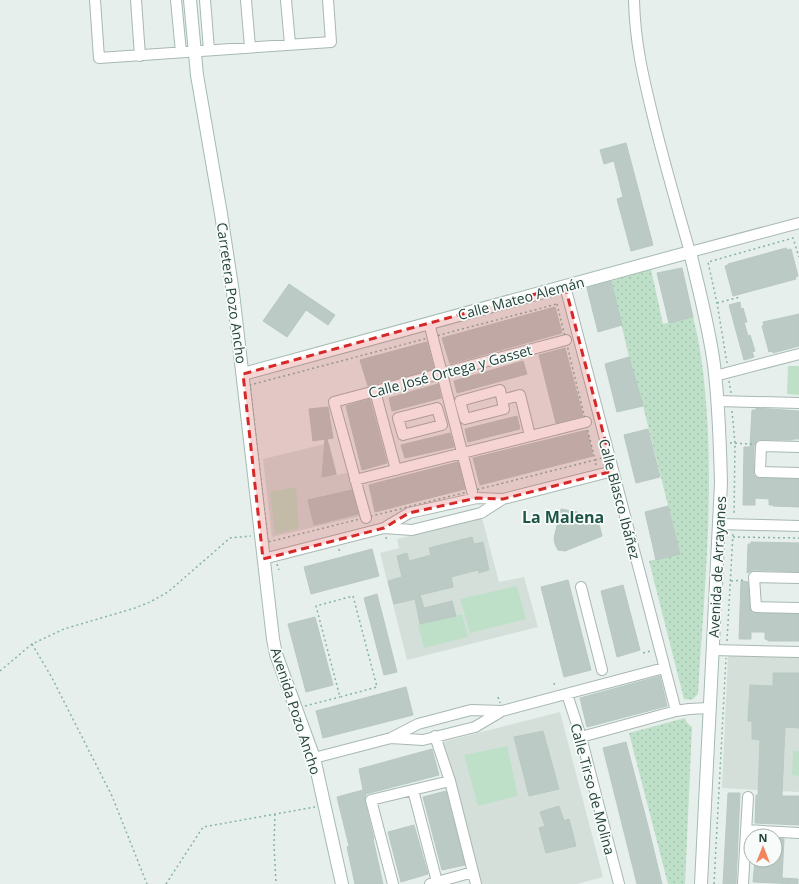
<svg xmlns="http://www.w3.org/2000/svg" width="799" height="884" font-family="'Open Sans',sans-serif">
  <defs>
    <pattern id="park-dots" width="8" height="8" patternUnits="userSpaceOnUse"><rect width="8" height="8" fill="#bfe0c8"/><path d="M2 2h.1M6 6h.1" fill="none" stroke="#a4c1ad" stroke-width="1.8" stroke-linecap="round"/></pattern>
  </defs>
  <rect width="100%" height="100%" fill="#e6efeb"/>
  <path fill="#d4dfda" d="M329,443L337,475L350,472L361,516L272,537L263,459Z
    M482,518L499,582L524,577L538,627L407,660L380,553L399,548L397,539Z
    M728,655L799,657V792L722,788Z
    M560,712L603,877L577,884H481L443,742Z"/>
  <path fill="url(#park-dots)" d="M651,269L663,324L693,317C703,355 706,395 708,434C712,521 703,608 698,694L692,700L684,699L649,561L680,553L643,406L629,357L611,281Z
    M685,718L687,723L692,727L685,884H668L629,733Z"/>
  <path fill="#bfe0c8" d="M788,366H799V395L787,394Z
    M296,487L299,528L275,534L270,492Z
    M517,586L526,619L470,633L460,599Z
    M462,614L468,637L424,648L418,625Z
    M507,746L518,796L478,806L464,755Z
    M793,751H799V776L792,775Z"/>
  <path fill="#bbcac4" stroke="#b8c9c2" d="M626,143L653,245L631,251L617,199L623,197L614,161L604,164L600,150Z
    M786,248L787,250L791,249L798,276L795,277L796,279L733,296L725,266L728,265V264Z
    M682,268L693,317L669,323L657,273Z
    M611,281L622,325L598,332L587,288Z
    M289,284L335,315L328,325L306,310L287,337L263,321Z
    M740,302L741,309L743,308L747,322H744L748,336L750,335L755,351L752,352L754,357L744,360L729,305Z
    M555,307L562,333L450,364L442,338Z
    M799,314V346L773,353L772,351L769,352L762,326L764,325L763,322Z
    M427,342L434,369L368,386L360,360Z
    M565,348L583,416L556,423L539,355Z
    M629,357L643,406L617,412L605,364Z
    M523,361L527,374L457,393L454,381Z
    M438,384L441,398L392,411L389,398Z
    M370,399L387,463L362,470L346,406Z
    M328,407L333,438L327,439L336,474L322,477L325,439L313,441L309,409Z
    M756,408L799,411V439H793V440H758L754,446V475L759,478L799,479V507L773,506V505H769V499L755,498V505H743L744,447H750L752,410H756Z
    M517,416L520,429L468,442L465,429Z
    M648,429L660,477L636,483L624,435Z
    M587,430L593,456L480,485L473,458Z
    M450,433L454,447L405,458L401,445Z
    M458,462L465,489L375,512L369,485Z
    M352,490L358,514L314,525L308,500Z
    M668,506L680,554L656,560L645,512Z
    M561,509L578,512V517L598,520L602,536L565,551L558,550L555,544L554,538Z
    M472,537L474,544L483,542L489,570L479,573L478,570L451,577L453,587L420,595L424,608L452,601L456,616L420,624L415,599L394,604L388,581L402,577L397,556L407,553L409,561L431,555L429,548Z
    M751,542L799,543V572L754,570L747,573L748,544H751Z
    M372,549L379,576L311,594L304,567Z
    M568,580L591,670L564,677L541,587Z
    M741,581L748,582L750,607L752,612L799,614V641H768V640L765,639V632H751V639H739Z
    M623,585L640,650L617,657L601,591Z
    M377,594L397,672L384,675L364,598Z
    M315,617L333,685L306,692L288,624Z
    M773,673H799V728L785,727L782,796H799V825L755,823L756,795H758L760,740L752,739V721H748L750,685L773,686Z
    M660,676L667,706L587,727L580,698Z
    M406,687L413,715L323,738L316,711Z
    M543,731L559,789L529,796L514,737Z
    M626,742L649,830L662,884H637L603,748Z
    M432,749L439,775L366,794L365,802L374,839H373L383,884H355L347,847L349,846L337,797L363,790L359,769Z
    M446,791L465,865L442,870L423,797Z
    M728,793H740L736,884H723Z
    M559,806L564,821L569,819L576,846L546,853L539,828L545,826L540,812Z
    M414,825L428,874L401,882L388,832Z
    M775,838L784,839L782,878L798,879V884L753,882L755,860H775Z"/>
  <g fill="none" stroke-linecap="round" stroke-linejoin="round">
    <defs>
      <path id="street" d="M95,0L99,58L331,42L328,0
        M136,0L140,56
        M176,0L181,52
        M205,0L209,50
        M246,0L250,47
        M286,0L290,44
        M634,0C635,43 643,76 653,117C664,162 677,207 690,252L799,223
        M565,286L676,711
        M429,323L472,491
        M715,376L799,354
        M500,390L504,409L465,419L460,401Z
        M375,391L396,470
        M502,400L520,395L530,436
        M717,401L799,403
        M437,408L442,425L403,435L398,418Z
        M799,447L761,446L760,472L799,473
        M355,480L586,422
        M366,518L334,402L566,340
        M719,524L799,526
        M384,528L412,530L481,513L503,499L613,471
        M263,559L384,528L409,513L477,498L503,499
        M799,578L754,577L756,607L799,608
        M581,587L602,670
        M712,650L799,652
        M567,694L581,737L619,884
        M435,736L450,781L476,884
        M581,737L676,711L689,709L709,708
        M391,738L423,740L475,727L502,711L664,668
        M314,758L391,738L418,724L471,710L502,711
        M413,790L437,882
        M746,830L799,833
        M393,884L371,800L450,781
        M430,884L473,872
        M743,884L748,797"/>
      <path id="secondary" d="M190,0L197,75L221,214L233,293L273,639L276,654L314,758L342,884
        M243,374L690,252C699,290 709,327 714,365C719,404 720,444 721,483L701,884"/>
    </defs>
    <use href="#street" stroke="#a8b8b2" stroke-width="12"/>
    <use href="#secondary" stroke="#a4bbb3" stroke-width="14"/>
    <path stroke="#86b3a5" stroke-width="1.5" stroke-dasharray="2 3" stroke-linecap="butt" d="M717,303L740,297
      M557,304L595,460L268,542L250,385Z
      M727,363L717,303L708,262L793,238L799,257
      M729,381L731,393
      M732,411L735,443L734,515
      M730,443L752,444
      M596,465L595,460L602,458
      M386,537L387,542
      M733,537L799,538
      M339,549L340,554
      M277,564L279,570
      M731,581L745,580
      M353,596L377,687L340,697L316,606Z
      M727,641L733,533
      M32,644L51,676L112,796L147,884
      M643,653L651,651
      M0,671L32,644L64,629L135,608L150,602L168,592L230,538L251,536
      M554,683L555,688
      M498,697L500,703
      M305,706L340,697
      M275,814L274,844L276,884
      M166,884L203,827L315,807
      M714,884L726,658"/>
    <use href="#street" stroke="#fff" stroke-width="10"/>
    <use href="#secondary" stroke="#fff" stroke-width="12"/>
  </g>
  <path fill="#d62828" fill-opacity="0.2" stroke="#d62828" stroke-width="3" stroke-dasharray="8 5" stroke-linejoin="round" d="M565,286L613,471L503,499L477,498L409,513L384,528L263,559L243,374Z"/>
  <g text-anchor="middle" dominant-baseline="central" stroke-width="3.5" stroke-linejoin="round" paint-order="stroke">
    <g font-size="14" fill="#24423a" stroke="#f7fbf9">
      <text transform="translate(232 293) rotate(82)">Carretera Pozo Ancho</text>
      <text transform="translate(521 298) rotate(-15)">Calle Mateo Alemán</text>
      <text transform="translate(450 371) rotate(-15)">Calle José Ortega y Gasset</text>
      <text transform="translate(620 499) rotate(75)">Calle Blasco Ibáñez</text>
      <text transform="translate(717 567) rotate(-87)">Avenida de Arrayanes</text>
      <text transform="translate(296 711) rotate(72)">Avenida Pozo Ancho</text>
      <text transform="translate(593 789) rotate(75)">Calle Tirso de Molina</text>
    </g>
    <g font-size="16" font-weight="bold" fill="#1f5548" stroke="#f7fbf9">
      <text x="563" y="517">La Malena</text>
    </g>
  </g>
  <g transform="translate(763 848)"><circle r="19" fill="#f7fbf9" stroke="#a3b1ad"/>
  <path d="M0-3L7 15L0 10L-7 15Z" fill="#f4845f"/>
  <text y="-6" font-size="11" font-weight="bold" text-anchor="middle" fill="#24423a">N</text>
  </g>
</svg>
